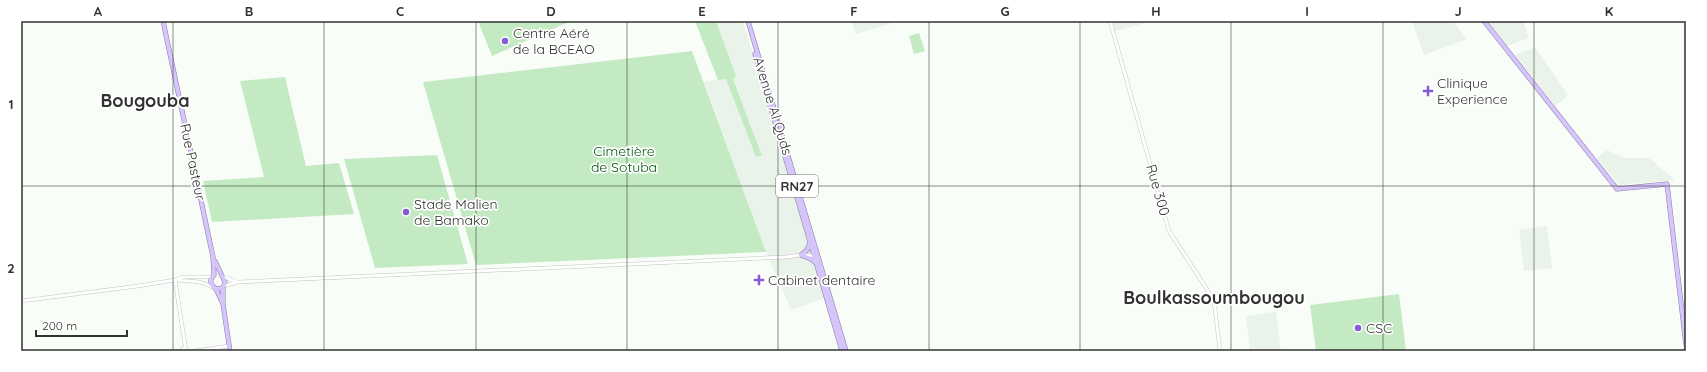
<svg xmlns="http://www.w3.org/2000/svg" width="1707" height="372" font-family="Quicksand,sans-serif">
  <rect width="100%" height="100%" fill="#f9fdf8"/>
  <path fill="#e9f3e9" d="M716,21H743L825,298L791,310L766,252L704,82L726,78L756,157L762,156L733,78L736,76Z
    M852,21H889L890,24L856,34Z
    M1110,21H1152L1113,32Z
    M1412,21H1453L1467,39L1424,55Z
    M1505,21H1523L1529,38L1507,46L1488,23Z
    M1535,47L1568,95L1556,106L1515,55Z
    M1607,150L1625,158H1649L1675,180L1619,185L1597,158Z
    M1547,226L1552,268L1524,271L1519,230Z
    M1276,312L1281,351H1250L1246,316Z"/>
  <path fill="#c3eac3" d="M478,21H571L492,56Z
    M695,21H716L736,76L733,79L762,156L756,157L726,79L718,80Z
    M919,33L925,51L914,54L909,36Z
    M692,51L766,252L476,265L423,82Z
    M285,77L306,166L339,163L354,214L212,222L203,181L264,177L240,81Z
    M437,155L468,264L375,268L344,159Z
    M1399,294L1406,351H1316L1310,305Z"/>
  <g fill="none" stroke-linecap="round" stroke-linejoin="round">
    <defs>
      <path id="minor" d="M1110,21L1169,231L1214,300L1220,351
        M224,277L237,282
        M175,280L186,351
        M177,280C190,282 201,280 212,287
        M224,286L238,282L786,257L801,255L815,256
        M21,301L138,286L175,280L183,277H212
        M181,351L185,347
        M195,351L229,346"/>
      <path id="major" d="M163,21L213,257L214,275L211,279V284L216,289L223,304
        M748,21L846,351
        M1484,21L1617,189L1667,184L1686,345
        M755,54L842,351
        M801,255L811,259L816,263
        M801,255L807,250L810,243
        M215,261L225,282L223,288L216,289
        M223,288V304L230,351
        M1686,351V350"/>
    </defs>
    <use href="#minor" stroke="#c0c4c0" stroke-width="4"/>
    <use href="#major" stroke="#8979b0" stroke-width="5"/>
    <use href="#minor" stroke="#fff" stroke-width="3"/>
    <use href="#major" stroke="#d5c5f8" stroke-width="4"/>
  </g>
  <path fill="none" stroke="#313331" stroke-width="1" stroke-opacity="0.55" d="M173,21V351M324,21V351M476,21V351M627,21V351M778,21V351M929,21V351M1080,21V351M1231,21V351M1383,21V351M1534,21V351M21,186H1686"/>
  <g fill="#875bd4" stroke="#fff" stroke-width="1.5">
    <circle cx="505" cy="41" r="4"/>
    <path d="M1426 85h4v4h4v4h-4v4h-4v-4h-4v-4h4z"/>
    <circle cx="406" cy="212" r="4"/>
    <path d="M757 274h4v4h4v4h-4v4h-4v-4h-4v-4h4z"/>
    <circle cx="1358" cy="328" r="4"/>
  </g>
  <g text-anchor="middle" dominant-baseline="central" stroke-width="3.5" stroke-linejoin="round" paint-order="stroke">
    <rect fill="#fff" stroke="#6f706f" stroke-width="1" x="776" y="175" width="42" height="22" rx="3"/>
    <g font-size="13" font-weight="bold" fill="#313331">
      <text x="797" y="186">RN27</text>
    </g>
    <g font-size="14" fill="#313331" stroke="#fff" text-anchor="start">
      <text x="513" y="33">Centre Aéré<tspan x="513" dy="16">de la BCEAO</tspan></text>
      <text x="1437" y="83">Clinique<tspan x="1437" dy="16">Experience</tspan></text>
      <text x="414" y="204">Stade Malien<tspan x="414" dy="16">de Bamako</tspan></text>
      <text x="768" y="280">Cabinet dentaire</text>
      <text x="1366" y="328">CSC</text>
    </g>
    <g font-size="14" fill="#313331" stroke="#fff">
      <text transform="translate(773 106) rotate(73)">Avenue Al Quds</text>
      <text transform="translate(193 162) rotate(78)">Rue Pasteur</text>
      <text transform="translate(1158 190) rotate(74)">Rue 300</text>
    </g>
    <g font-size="14" fill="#00550f" stroke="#fff">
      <text x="624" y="151">Cimetière<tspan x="624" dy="16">de Sotuba</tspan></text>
    </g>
    <g font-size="18" font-weight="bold" fill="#313331" stroke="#fff">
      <text x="145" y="100">Bougouba</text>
      <text x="1214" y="297">Boulkassoumbougou</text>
    </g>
  </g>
  <rect width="1707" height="372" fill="none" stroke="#ffffff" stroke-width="44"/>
  <path d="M36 330v6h91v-6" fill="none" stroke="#313331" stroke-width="2"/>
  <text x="42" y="330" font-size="12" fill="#313331" stroke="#ffffff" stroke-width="3" paint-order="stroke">200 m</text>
  <rect x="22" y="22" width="1663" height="328" fill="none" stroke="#313331" stroke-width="1.5"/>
  <g font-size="13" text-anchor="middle" font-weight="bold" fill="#313331">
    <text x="98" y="16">A</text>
    <text x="249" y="16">B</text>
    <text x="400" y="16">C</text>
    <text x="551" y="16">D</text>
    <text x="702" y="16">E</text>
    <text x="854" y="16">F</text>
    <text x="1005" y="16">G</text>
    <text x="1156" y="16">H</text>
    <text x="1307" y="16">I</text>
    <text x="1458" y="16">J</text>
    <text x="1609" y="16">K</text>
    <text x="11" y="109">1</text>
    <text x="11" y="273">2</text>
  </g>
</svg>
